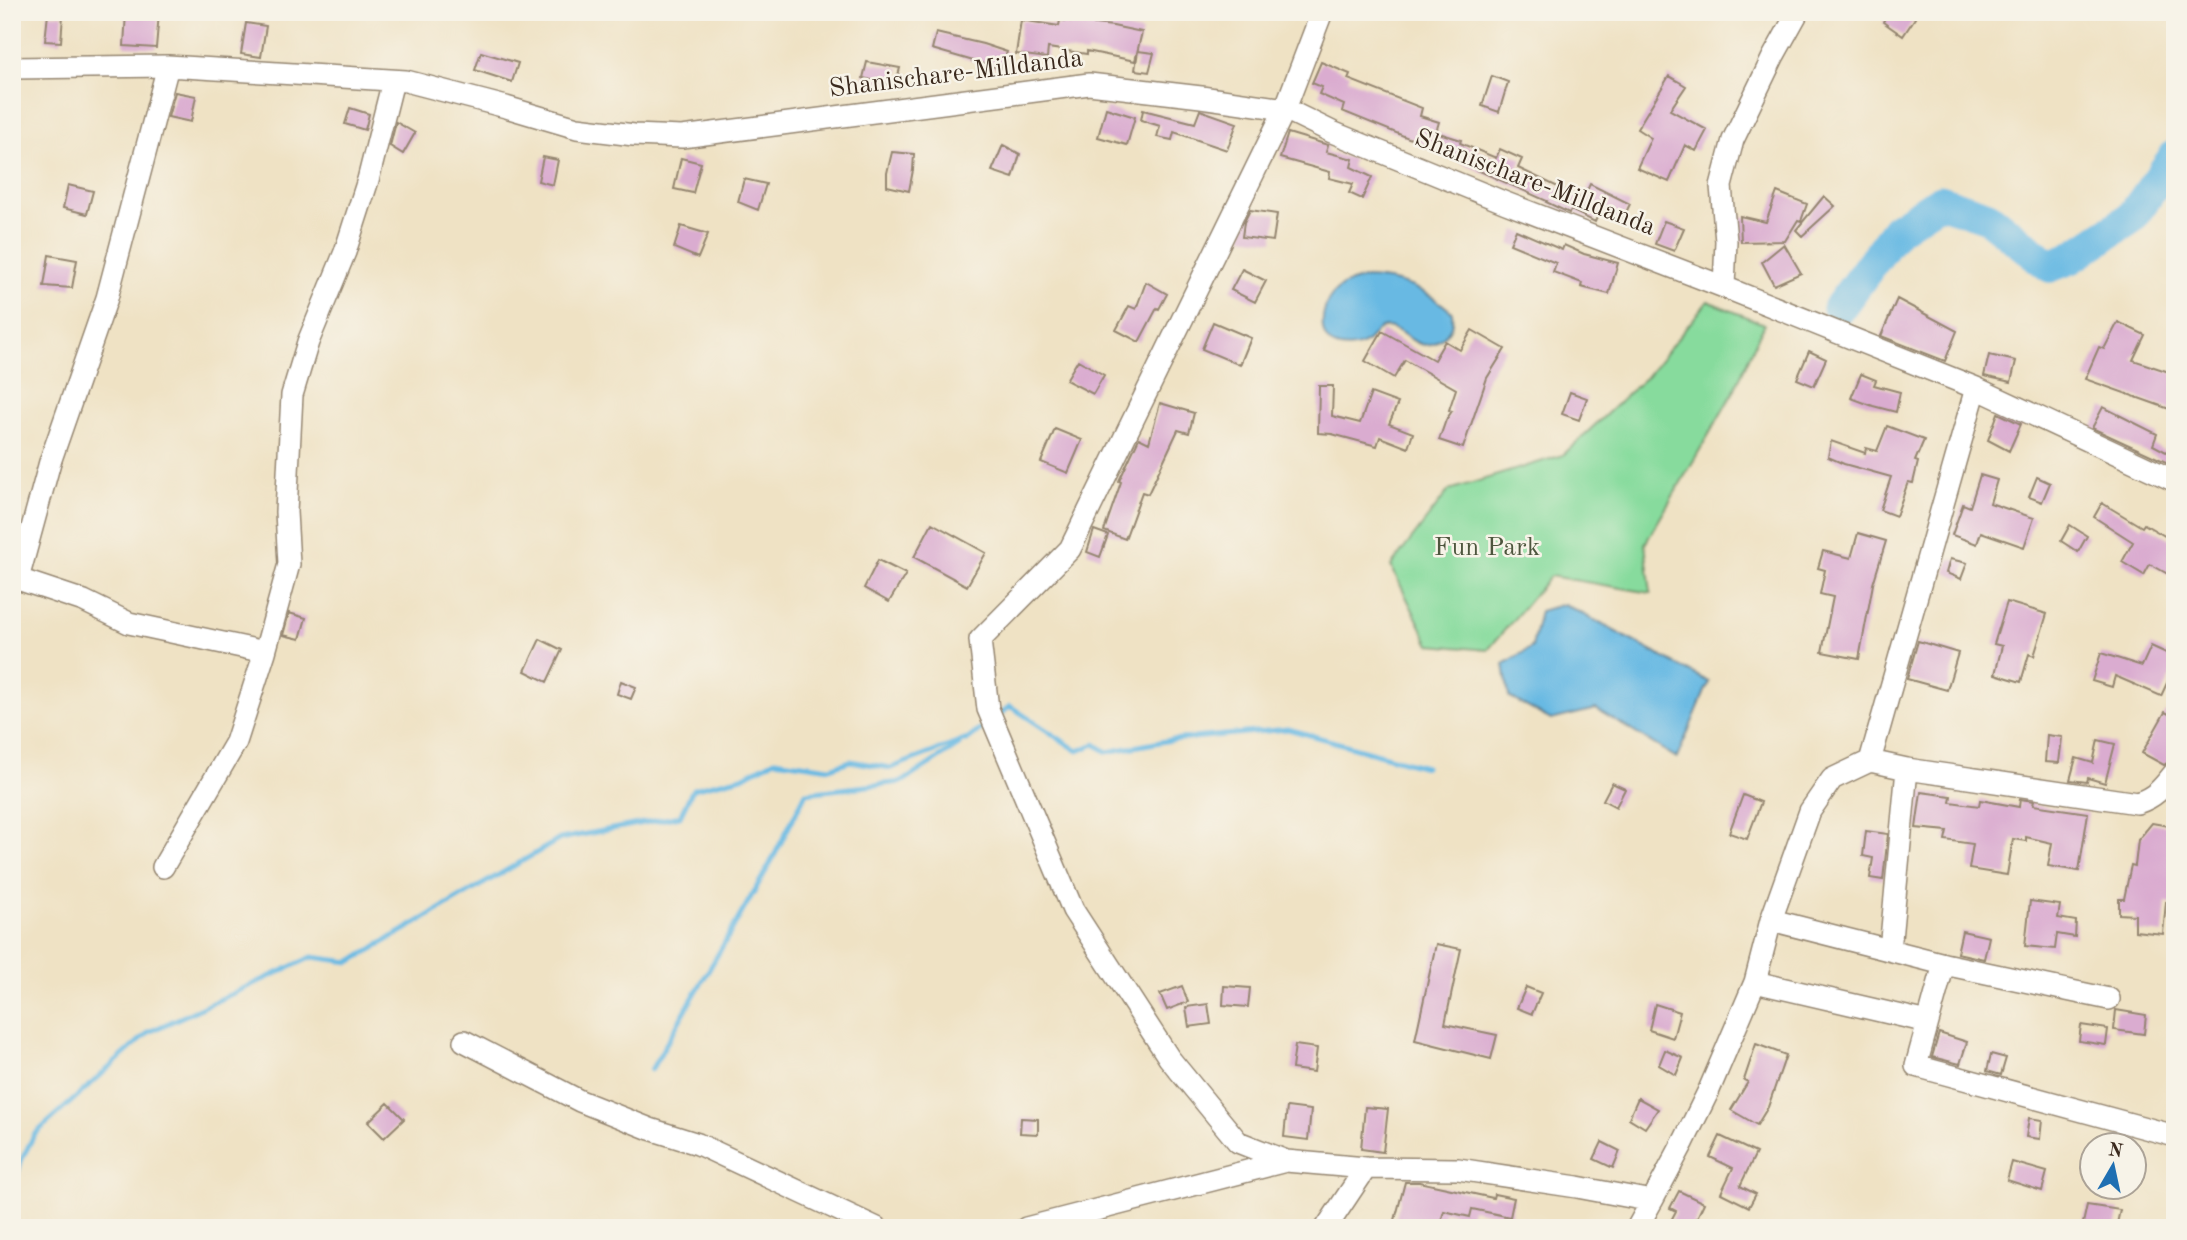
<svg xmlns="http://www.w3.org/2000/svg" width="2187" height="1240" font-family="'Old Standard TT',serif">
  <rect width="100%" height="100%" fill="#f7f3e8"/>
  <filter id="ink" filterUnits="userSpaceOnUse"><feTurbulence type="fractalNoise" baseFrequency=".0143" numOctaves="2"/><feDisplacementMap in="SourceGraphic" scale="14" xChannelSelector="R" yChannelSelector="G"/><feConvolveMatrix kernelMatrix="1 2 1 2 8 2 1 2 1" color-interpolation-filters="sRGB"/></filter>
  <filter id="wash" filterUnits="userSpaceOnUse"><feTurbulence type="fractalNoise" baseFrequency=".00686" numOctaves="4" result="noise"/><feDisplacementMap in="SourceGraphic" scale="28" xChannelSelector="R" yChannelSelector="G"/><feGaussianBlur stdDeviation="1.57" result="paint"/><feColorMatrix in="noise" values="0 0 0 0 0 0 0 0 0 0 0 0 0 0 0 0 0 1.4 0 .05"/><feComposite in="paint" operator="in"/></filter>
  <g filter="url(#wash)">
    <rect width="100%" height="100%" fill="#efe2c4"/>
    <path fill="#87db9d" stroke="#61825e" stroke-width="2" d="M1708,301L1764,324L1733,393L1645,544L1651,593L1550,576L1488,650L1430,645L1391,566L1449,490L1563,455L1647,376Z"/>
    <path fill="#67b9e3" stroke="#517280" stroke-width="2" d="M1366,278C1401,279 1425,289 1452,312C1453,322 1452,329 1444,336C1418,360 1406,327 1386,327C1371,327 1374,352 1340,347C1316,343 1320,308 1333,294C1342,284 1353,281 1366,278Z
      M1564,604L1709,682L1677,758L1596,709L1551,720L1509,697L1504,664L1532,647L1540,611Z"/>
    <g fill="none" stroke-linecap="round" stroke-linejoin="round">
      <path stroke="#67b9e3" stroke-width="5" d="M998,716L1010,706L1078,751L1095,744L1107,752L1171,740L1288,729L1425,767
        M967,740L987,724
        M651,1070L770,864L806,793L902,782L959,745
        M12,1193L21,1161L34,1135L149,1032L312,957L350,962L560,839L680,816L693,789L742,777L775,760L830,768L850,761L891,768L970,738"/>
      <path stroke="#67b9e3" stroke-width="33" d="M1839,308L1897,229L1940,201L1988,217L2050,266L2071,258L2131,218L2175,156"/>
    </g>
    <g id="blocks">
      <path fill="#daacd0" d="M126,12L159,13L156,48L124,46Z
        M1888,12H1905L1915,18L1903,36L1883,22Z
        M48,14L63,15L61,42L45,41Z
        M1021,20L1059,26L1060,20L1113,26L1142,32L1135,61L1087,51V54L1048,48L1047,58L1016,54Z
        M246,23L266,26L261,57L241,54Z
        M936,33L983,44L1007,52L1001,69L932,49Z
        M1138,51L1154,53L1149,72L1135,70Z
        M481,52L518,63L512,82L475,70Z
        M867,62L900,68L895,86L863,78Z
        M1321,62L1350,74L1348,79L1422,108L1420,116L1439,122L1436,132L1461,140L1460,143L1496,158L1500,149L1522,159L1518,168L1583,199L1590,184L1630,204L1621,223L1599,213L1595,222L1571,210L1569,213L1546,202L1547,201L1457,161L1458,158L1342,111L1344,105L1319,94L1322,87L1312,83Z
        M1492,76L1508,82L1499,112L1482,106Z
        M1669,76L1686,86L1670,110L1707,130L1696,151L1685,145L1669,182L1637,168L1651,138L1637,129Z
        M175,92L196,96L191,122L168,117Z
        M350,108L369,114L365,130L345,124Z
        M1106,108L1135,117L1127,145L1098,137Z
        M1143,110L1195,123L1200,110L1237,123L1227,150L1174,132L1172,140L1157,137L1160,126L1141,120Z
        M396,122L415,133L403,154L390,146Z
        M1288,133L1328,145L1326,152L1353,159L1351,167L1372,177L1362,199L1349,193L1353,184L1329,178L1330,172L1280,158Z
        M1003,145L1020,154L1013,178L992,171Z
        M892,152L914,154L913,170L909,191L887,186V173Z
        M543,157L558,160L553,185L538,181Z
        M681,158L701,163L693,193L674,189Z
        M744,179L766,184L758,210L738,202Z
        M68,185L93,191L87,214L63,208Z
        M1777,192L1807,204L1801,221L1798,220L1785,241L1741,242L1740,216L1766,222Z
        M1824,196L1835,206L1802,236L1796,230Z
        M1250,210L1277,214L1273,241L1242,237L1244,222Z
        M1664,221L1684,228L1674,251L1655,244Z
        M681,226L708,234L698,258L674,248Z
        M1516,230L1562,250L1564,245L1584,254L1618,263L1609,294L1581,287L1582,283L1553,272L1556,263L1510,244Z
        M1784,244L1801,273L1774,285L1762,262Z
        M49,255L77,260L72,288L44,286Z
        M1242,269L1266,281L1255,302L1231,290Z
        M1146,282L1167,294L1159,309L1157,308L1139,342L1116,330L1129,306L1136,309Z
        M1897,299L1957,331L1945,361L1881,336Z
        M1213,322L1251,338L1240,365L1202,349Z
        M2118,322L2145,335L2133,360L2175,374V411L2085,379L2099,347L2104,349Z
        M1472,330L1505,349L1487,378L1463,448L1439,440L1446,420L1452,411L1449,410L1456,389L1405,360L1394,378L1365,361L1382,331L1434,360L1445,341L1460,350Z
        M1809,351L1826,359L1814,386L1797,379Z
        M1989,355L2016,361L2011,382L1984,376Z
        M1078,360L1104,375L1093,394L1066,380Z
        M1861,374L1876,380L1874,385L1900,392L1896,412L1873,406L1851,398Z
        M1319,386H1333L1332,416L1360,423L1371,393L1398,403L1389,424L1413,433L1408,448L1380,437L1377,446L1332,434L1318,433Z
        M1570,392L1587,398L1579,420L1562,414Z
        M1160,403L1194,413L1189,433L1178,430L1148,494L1142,492L1125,539L1104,531L1121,482L1119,481L1139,438L1149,443Z
        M2103,407L2157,434L2153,445L2172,455L2168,463L2092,428Z
        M1998,413L2021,424L2009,451L1988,440Z
        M1887,426L1924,440L1915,461L1918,462L1913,483L1908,482L1896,516L1880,510L1891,477L1844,464L1828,457L1831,441L1865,453L1866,448L1877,451Z
        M1055,429L1082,440L1068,473L1041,462Z
        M1980,475L1997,480L1990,503L2034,518L2024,547L1981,532L1977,544L1952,535L1963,504L1970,507Z
        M2037,477L2050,483L2042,502L2029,497Z
        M2102,503L2142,527L2144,524L2175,542V578L2150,564L2144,575L2122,562L2133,542L2094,517Z
        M932,523L986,553L967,586L914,557Z
        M2070,525L2087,536L2078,552L2061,541Z
        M1094,530L1108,535L1100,557L1087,552Z
        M1858,533L1886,541L1873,584L1859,659L1822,652L1833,597L1820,594L1825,570L1818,568L1823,551L1851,558Z
        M1950,559L1967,563L1961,579L1946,573Z
        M878,560L906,574L889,602L864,588Z
        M2007,602L2047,614L2034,656L2029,654L2021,682L1995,674L2002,646L1994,644Z
        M289,613L306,618L300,639L283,635Z
        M540,639L562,650L547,682L525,671Z
        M1918,641L1958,653L1947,690L1907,679Z
        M2151,646L2175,657V666L2161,696L2115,676L2112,687L2092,681L2101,653L2142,666Z
        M621,681L636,687L631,699L617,694Z
        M2165,712L2175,717V757L2164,765L2142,753Z
        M2047,735L2062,737L2059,763L2045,762Z
        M2098,740L2115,744L2105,783L2088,778L2087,782L2070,780L2076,758L2093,763Z
        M1612,783L1625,789L1616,807L1603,800Z
        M1921,792L1951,796L1950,802L1979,806L1980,800L2019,807L2020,799L2034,801L2033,805L2088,813L2079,871L2048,866L2052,843L2026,837V841L2013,839L2007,875L1969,869L1973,844L1945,840L1947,831L1916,828Z
        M1743,795L1761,802L1747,839L1729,833Z
        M2152,823L2175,827V904L2166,902L2163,934L2135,931V915L2119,914V899H2124L2131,865L2135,866L2138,840Z
        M1866,831L1888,834L1883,880L1870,878L1873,858L1863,856Z
        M2030,901L2060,905L2058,918L2076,921L2075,937L2057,934L2055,949L2025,946Z
        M1962,931L1989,937L1984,959L1957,953Z
        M1436,944L1461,949L1445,1024L1497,1035L1491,1059L1415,1040Z
        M1182,986L1188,1002L1167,1010L1160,994Z
        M1224,986L1250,988L1248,1007L1223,1005Z
        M1526,987L1541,993L1532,1014L1517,1008Z
        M1208,1004L1211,1024L1189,1027L1186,1007Z
        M1655,1004L1680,1012L1673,1038L1649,1030Z
        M2116,1010L2146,1015L2144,1034L2114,1030Z
        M2081,1025L2108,1029L2106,1045L2079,1041Z
        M1939,1033L1967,1042L1960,1064L1932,1057Z
        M1756,1044L1786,1055L1768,1107L1757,1125L1731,1110L1748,1082L1744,1080Z
        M1295,1045L1317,1048L1314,1072L1292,1069Z
        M1665,1050L1683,1058L1676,1075L1659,1065Z
        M1991,1054L2006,1058L2001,1075L1987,1071Z
        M1638,1098L1658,1109L1645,1128L1629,1118Z
        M388,1103L404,1119L384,1138L368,1122Z
        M1287,1107L1311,1110L1308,1140L1284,1137Z
        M1365,1107L1388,1109L1383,1152L1361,1149Z
        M1021,1118L1038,1119V1134L1020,1133Z
        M2029,1118L2042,1120L2040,1139L2026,1137Z
        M1720,1136L1756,1153L1740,1186L1756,1194L1749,1207L1721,1193L1733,1168L1710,1157Z
        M1602,1142L1620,1151L1613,1168L1594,1159Z
        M2012,1162L2047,1172L2042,1191L2007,1180Z
        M1405,1182H1419L1493,1198L1494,1194L1514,1198L1510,1217L1472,1209L1470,1217L1444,1211L1439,1228H1409L1394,1224Z
        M1679,1191L1704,1203L1692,1228H1667L1676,1211L1670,1208Z
        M2087,1205L2120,1210L2116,1228H2082Z"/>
    </g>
  </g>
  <g filter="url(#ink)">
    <use href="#blocks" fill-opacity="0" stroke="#958671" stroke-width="2"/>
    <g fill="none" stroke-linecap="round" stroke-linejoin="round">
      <defs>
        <path id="minor" d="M1322,12L1285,109L1070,549L980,640L988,709L1073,910L1169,1058L1238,1142L1286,1161L1366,1168L1458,1169L1577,1187L1652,1201L1684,1141L1709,1090L1755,982L1771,920L1810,811L1832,779L1870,761L1907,769L2137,803C2156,797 2163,787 2175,772
          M12,68L168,66L406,81L506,107L577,128L634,135L682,137L1089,84L1201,97L1285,109L1332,132L1506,203L1724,287L1976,388L2175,481
          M1724,287L1726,241L1721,186L1733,140L1773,57L1798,12
          M18,579L50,462L107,298L168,66
          M12,580L18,579L84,601L129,623L265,652L289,564L286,512L292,395L308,342L345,252L368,180L393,81
          M1870,761L1976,388
          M163,867L236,742L265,652
          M1771,920L1944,964L2109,999
          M1890,950L1907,769
          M1944,964L1916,1066L2175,1136
          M1755,982L1928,1022
          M464,1041L580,1101L650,1129L698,1144L877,1228
          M1026,1228L1286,1161
          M1326,1228L1366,1168
          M1637,1228L1652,1201"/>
      </defs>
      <use href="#minor" stroke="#958671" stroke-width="24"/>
      <use href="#minor" stroke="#fff" stroke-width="21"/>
    </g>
  </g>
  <g text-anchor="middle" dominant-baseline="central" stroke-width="5" stroke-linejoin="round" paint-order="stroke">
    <g font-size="26" fill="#3b2a1e" stroke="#f7f3e8">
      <text transform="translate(956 74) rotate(-7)">Shanischare-Milldanda</text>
      <text transform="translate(1535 183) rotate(21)">Shanischare-Milldanda</text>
    </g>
    <g font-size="26" fill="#4e563e" stroke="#f7f3e8">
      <text x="1487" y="548">Fun Park</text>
    </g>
  </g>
  <rect width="2187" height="1240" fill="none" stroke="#f7f3e8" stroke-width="42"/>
  <g transform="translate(2113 1166) rotate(9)"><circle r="33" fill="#f7f3e8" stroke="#aca397" stroke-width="2"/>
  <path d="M0-5L12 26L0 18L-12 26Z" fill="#1f6fb2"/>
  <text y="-10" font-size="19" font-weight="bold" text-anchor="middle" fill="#3b2a1e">N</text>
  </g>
</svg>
